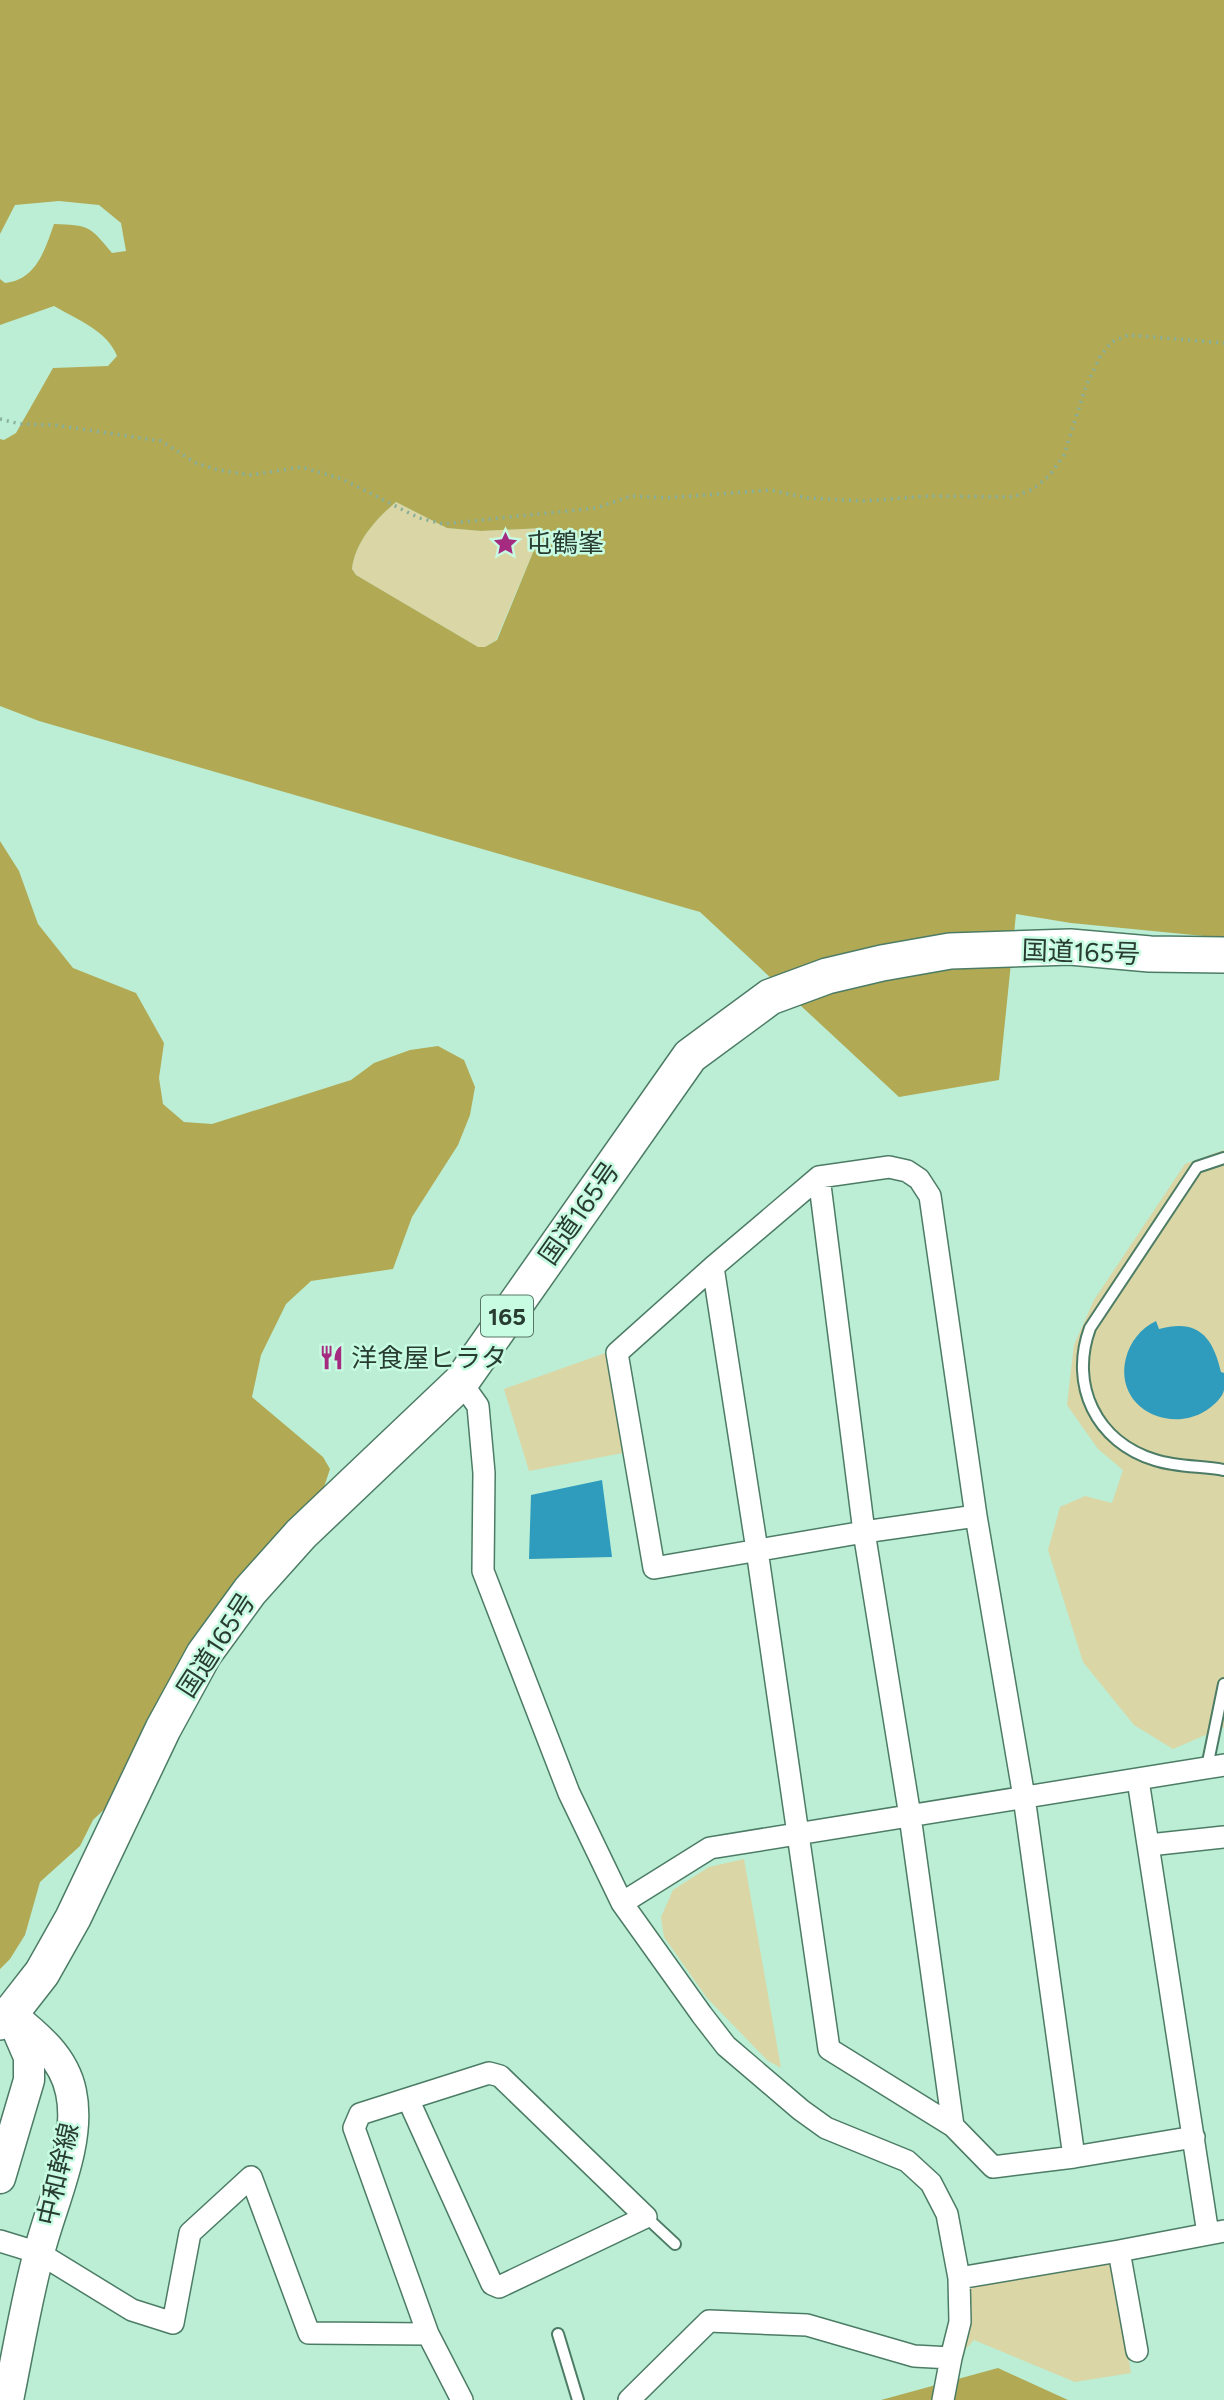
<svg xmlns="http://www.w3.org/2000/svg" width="1224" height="2400" font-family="Figtree,'Noto Sans JP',sans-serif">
  <rect width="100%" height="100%" fill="#bbeed5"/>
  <path fill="#dbd6a5" d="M396,502L447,528L481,531L543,528L496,640L485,647H478L356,575L352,569C355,542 376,519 396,502Z
    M1224,1150V1727L1173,1749L1134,1725L1083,1662L1048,1550L1060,1507L1085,1496L1112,1503L1123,1470L1098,1449L1067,1405L1074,1345L1094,1300L1185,1164Z
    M611,1351L628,1452L529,1471L504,1389Z
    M744,1859L781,2068L767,2060L707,1998L664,1937L661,1917L673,1890L709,1867Z
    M1111,2252L1131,2373L1075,2382L974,2340L962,2353L968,2283Z"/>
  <path fill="#b2a955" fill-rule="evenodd" d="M0,0H1224V938L1071,923L1016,914L999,1080L899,1097L700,912L39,721L0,706V439L4,440L16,433L53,368L108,366L117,356C107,330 77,320 54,306L0,325V279L5,283C36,280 45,250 54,224C89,225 90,226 112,253L126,251L121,223L99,205L59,201L15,205L0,234ZM396,502L447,528L481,531L543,528L497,640L485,647H478L356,575L352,569C355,542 376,519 396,502Z
    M0,841L19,871L38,924L73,968L136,993L164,1043L159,1078L163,1104L184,1122L212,1124L351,1080L374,1063L410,1050L438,1046L464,1060L475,1087L470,1115L458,1145L412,1217L393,1269L311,1281L286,1304L261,1355L252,1397L323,1457L330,1469L321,1496L113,1801L93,1820L80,1846L40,1882L25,1935L10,1959L0,1969Z
    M998,2368L1068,2400H881Z"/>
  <path fill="#2f9cbd" d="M1156,1321L1159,1329C1198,1318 1213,1337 1221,1372L1224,1373C1224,1378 1224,1385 1224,1390C1223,1396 1216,1403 1211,1407C1173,1437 1113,1409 1126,1358C1130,1342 1141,1328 1156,1321Z
    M602,1480L612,1557L529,1559L531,1495Z"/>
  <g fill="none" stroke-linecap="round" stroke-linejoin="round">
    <defs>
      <path id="service" d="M1224,1158L1197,1167L1090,1328C1069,1385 1096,1442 1155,1460C1176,1467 1202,1466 1224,1470
        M1207,1767L1224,1684
        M646,2217L675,2244
        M558,2334L578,2400"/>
      <path id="minor" d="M819,1177L864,1532L910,1816L953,2126
        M713,1267L757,1550L829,2049L953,2126L993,2167L1074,2157L1194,2137
        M461,1382L478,1406L484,1473L483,1571L569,1793L622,1903L702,2015L726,2046L801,2110L826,2128L907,2161L931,2183L947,2214L959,2278L960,2322L951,2358
        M976,1516L864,1532L654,1568L617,1353L713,1267L819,1177L889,1167L907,1171L919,1179L930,1196L976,1516L1024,1797L1074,2157
        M1138,1780L1208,2234
        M1149,1845L1224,1837
        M622,1903L710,1848L1224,1765
        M408,2099L492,2284L499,2287L646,2217L500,2076L489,2073L360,2114L354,2128L428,2334
        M0,2241L39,2253L132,2310L173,2323L190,2233L251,2177L309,2333L428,2334L462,2400
        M1119,2251L1224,2231
        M959,2278L1119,2251L1137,2351
        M629,2400L709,2321L807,2325L914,2356L951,2358L943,2400"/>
      <path id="secondary" d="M0,2178L29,2080V2057L13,2020
        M8,2400C18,2351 26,2301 39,2253C51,2204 82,2143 71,2092C64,2057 36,2035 10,2014"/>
      <path id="trunk" d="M0,2022L10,2014L42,1973L73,1918L163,1729L204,1654L250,1591L301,1534L461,1382L690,1056L770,997L827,976L882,963L950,951L1070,947L1150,954L1224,955"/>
    </defs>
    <use href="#service" stroke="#4c7c65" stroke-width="14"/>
    <use href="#minor" stroke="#4c7c65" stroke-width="24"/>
    <use href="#secondary" stroke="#4c7c65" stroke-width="33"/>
    <use href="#trunk" stroke="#4c7c65" stroke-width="38"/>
    <path stroke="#86ae9a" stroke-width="3.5" stroke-dasharray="2 5" stroke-linecap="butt" d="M0,419L20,424L54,425L161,441L196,463L218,470L251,475L301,467L342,479L419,518L443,524L596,508L631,496L666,498L770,490L807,498L863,501L930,496L1013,497L1033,489L1049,476L1064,455L1086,386L1101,355L1112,342L1128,335L1224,343"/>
    <use href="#service" stroke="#fff" stroke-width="10"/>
    <use href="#minor" stroke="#fff" stroke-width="21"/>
    <use href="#secondary" stroke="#fff" stroke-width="30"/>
    <use href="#trunk" stroke="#fff" stroke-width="35"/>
  </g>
  <defs>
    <symbol id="sight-bare" viewBox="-9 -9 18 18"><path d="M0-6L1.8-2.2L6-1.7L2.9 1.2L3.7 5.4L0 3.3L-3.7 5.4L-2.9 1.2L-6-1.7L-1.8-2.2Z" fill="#a52b80" stroke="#c8fce2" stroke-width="2.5" paint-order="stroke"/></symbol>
    <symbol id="restaurant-bare" viewBox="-9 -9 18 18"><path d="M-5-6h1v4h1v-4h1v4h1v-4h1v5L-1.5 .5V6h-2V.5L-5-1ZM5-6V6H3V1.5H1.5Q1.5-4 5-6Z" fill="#a52b80" stroke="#c8fce2" stroke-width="2.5" paint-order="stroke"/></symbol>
  </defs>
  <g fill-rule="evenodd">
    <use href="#sight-bare" x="488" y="526" width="35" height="35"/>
    <use href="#restaurant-bare" x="314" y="1340" width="35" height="35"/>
  </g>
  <g text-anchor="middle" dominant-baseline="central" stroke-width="5" stroke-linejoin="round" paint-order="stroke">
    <rect fill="#c8fce2" stroke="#587667" stroke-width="2" x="481" y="1295.5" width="52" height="41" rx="5"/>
    <g font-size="24" font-weight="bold" fill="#283c32">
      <text x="507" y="1316">165</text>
    </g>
    <g font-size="26" fill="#283c32" stroke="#c8fce2" text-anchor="start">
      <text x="526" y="543">屯鶴峯</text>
      <text x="351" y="1358">洋食屋ヒラタ</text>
    </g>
    <g font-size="26" fill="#283c32" stroke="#c8fce2">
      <text transform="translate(1081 952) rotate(2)">国道165号</text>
      <text transform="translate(579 1213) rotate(-55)">国道165号</text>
      <text transform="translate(216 1645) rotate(-57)">国道165号</text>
      <text transform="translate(58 2174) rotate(-77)">中和幹線</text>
    </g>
  </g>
</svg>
